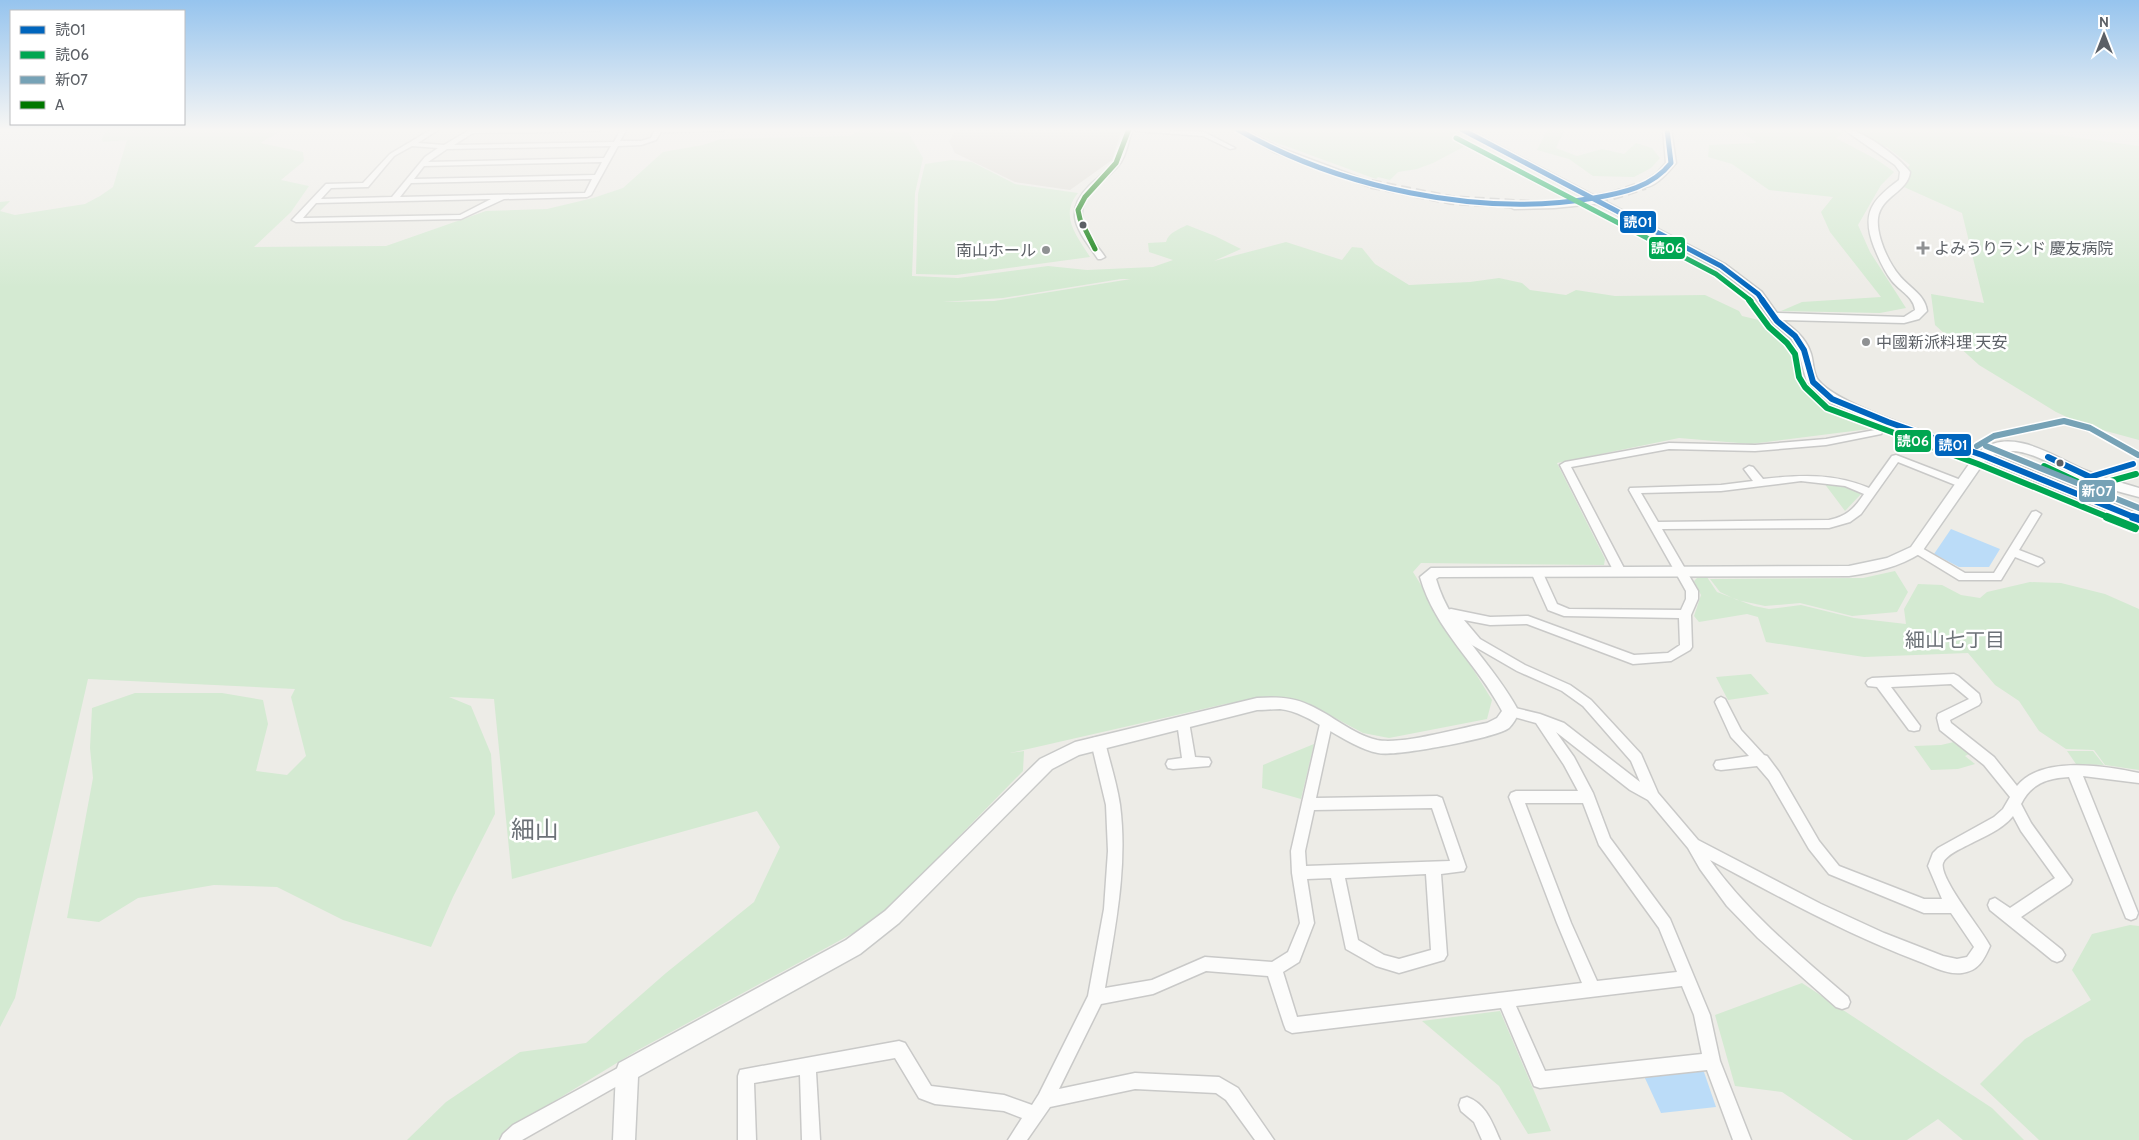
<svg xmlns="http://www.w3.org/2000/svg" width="2139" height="1140" font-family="Cabin,'Noto Sans JP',sans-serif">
  <rect width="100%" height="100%" fill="#edece7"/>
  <path fill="#dedcd5" d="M953,129H1083L1121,132L1112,160L1070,190L1015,182L955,153L949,141L955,131Z"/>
  <path fill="#d4ead2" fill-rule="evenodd" d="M108,129H285L260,143L303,152L304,161L281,180L309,186L291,212L254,247L386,246L486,211L547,209L593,198L623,188L663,152L703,145L721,139L850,136L862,129L908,132L923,158L915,193L912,276L958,278L1048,266L1087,270L1153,267L1173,260L1149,252L1148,243L1166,242C1169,232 1178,230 1187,225L1215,236L1241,249L1214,261L1286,242L1342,260L1352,247L1362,248L1375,264L1409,285L1470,282L1499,278L1522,283L1530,290L1566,295L1576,290L1615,296L1705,295L1739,311L1742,316L1759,320L1786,337L1792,345L1802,375L1822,398L1869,429L1751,444L1679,438L1557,463L1605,559L1604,565L1421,563L1413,572L1492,700L1487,719L1389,738L1363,733L1307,703L1272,698L1225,704L1010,753L1024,751L1023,771L887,910L859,930L638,1050L535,1113L497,1140H407L446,1102L520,1052L586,1043L666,973L754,902L780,847L757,811L512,879L494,699L449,697L471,706L491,754L495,814L453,897L431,947L343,920L277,887L214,885L138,898L99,922L67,918L93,778L90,748L92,708L135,693H222L263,700L268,724L256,771L287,775L306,756L291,697L295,689L88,679L15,998L0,1027V202L10,201L0,211L15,215L85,204L100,196L113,187L127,140L103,142L102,138ZM1121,279H1131L994,301L943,302L1003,298Z
    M1249,129H1446L1473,142L1433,163L1417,169L1398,172L1390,180L1378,177L1376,179L1272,141Z
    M1548,129H1565L1556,148L1577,156L1602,149L1624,154L1636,143L1652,148L1660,158L1651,168L1634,177L1593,176L1569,159L1537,150Z
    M1738,129H1834L1842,134L1836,138C1855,149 1876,157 1894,172L1881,185L1858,225L1870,252L1906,308L1880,313L1781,311L1802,302L1881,297L1830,232L1821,212L1833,197L1769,190L1732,164L1708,157L1709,145L1757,143Z
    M1854,129H2013L2139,146V440L2084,425L2056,412L1979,365L1935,325L1931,294L1984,303L1962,213L1904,187L1907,168L1910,165L1887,147H1880Z
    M952,160L972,162L1015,184L1078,193C1059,216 1077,236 1090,257L956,275L916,274L918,194L925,164Z
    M1824,483L1847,485L1862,493L1845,511Z
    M1895,571L1908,592L1897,612L1852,616L1800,603L1765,606L1737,600L1720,592L1710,579L1863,578Z
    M1707,577L1717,592L1754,606L1769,609L1801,605L1854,618L1906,624L1904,609L1918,584L1942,585L1961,595L1980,598L1987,592L2030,582L2061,583L2105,594L2139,609V770L2105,765L2094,750L2066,749L2039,731L2019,701L1995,685L1968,653L1864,657L1766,642L1758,617L1747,614L1699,622L1694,616L1701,595L1694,581L1697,578Z
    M1751,674L1769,694L1728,700L1716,677Z
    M1958,741L1973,752L1965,756L1975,764L1958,769L1931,770L1914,746L1941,745Z
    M1314,744L1301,799L1262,788L1263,765Z
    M2067,751H2093L2104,765L2076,764Z
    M2130,925L2139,926V1140H2039L1980,1084L2025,1039L2091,1000L2072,970L2092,934Z
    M1802,983L1992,1108L2024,1140H1963L1938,1119L1907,1140H1853L1782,1092L1735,1086L1715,1015Z
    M1500,1011L1551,1131L1528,1134L1499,1086L1422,1021Z"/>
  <path fill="#bbdcf8" d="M1951,529L2000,549L1989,567H1959L1934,554Z
    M1701,1070L1704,1072L1716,1107L1661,1113L1644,1076Z"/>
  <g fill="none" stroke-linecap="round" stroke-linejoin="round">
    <path stroke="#c9c9c7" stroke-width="10" stroke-dasharray="10 5" stroke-linecap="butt" d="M1371,184L1451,200L1532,205
      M1568,203L1611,196L1645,185"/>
    <defs>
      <path id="street" d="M432,129H439L418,143L444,145L471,129H601L598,131L473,133L454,145L614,142L621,129H627L620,141H641L651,138L655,129H725L722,131L661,132L656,140L641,145L618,146L591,195L587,197L504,199L461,219L296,222L292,220L326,184L363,183L390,154ZM412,146L438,148L425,157L392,197L321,199L331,188L368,187L394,156ZM611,146L604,158L428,162L447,149ZM602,162L595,175L414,179L424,166ZM592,179L585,193L400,197L411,183ZM491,199L460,215L303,218L316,203Z
        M1126,129H1132C1129,140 1127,152 1121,162C1109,180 1079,192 1082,217C1083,232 1097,245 1105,257L1101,259H1098C1080,232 1061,214 1089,186C1097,178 1108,171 1114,161C1120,152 1123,140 1126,129Z
        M1133,129L1204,132L1235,148L1230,149L1203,136L1136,131Z
        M1601,199H1604V203L1554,208L1514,209L1510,207L1514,205L1554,204Z
        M1888,419L1893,422L1881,434L1826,445L1755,451L1669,449L1571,467L1626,572L1620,576L1614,572L1560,465L1565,462L1669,443L1755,445L1826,439L1875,430L1885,420Z
        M1896,455L1966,482L1967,484L1962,487L1958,486L1898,462L1861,514L1850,522L1829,528L1662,529L1698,591V599L1691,615L1692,647L1690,650L1671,661L1633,664L1527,624L1490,625L1464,620L1480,639L1525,665L1570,685L1591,700L1641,754L1658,793L1698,840L1821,904L1884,933L1943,956L1957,959L1967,957L1974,947L1951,913H1924L1829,874L1809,849L1769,780L1757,766L1721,770L1716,769L1714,765L1716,761L1749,756L1731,737L1715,702L1717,699L1721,697L1725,699L1741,730L1764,755L1767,756L1779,772L1819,841L1839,866L1924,899H1942L1928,866L1933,853L1938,848L1994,817L2003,809L2010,797L1984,765L1940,730L1937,718L1938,714L1969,699L1951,684L1891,687L1920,726L1919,730L1914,731L1909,730L1877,687L1868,686L1866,683L1868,680L1872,678L1954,674L1958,676L1979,694L1981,702L1979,705L1950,720L1951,723L1994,757L2017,786C2042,755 2105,766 2139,773V783L2083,776L2138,913L2136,918L2131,920L2126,918L2069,777C2047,778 2031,784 2021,804L2031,823L2072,880L2070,884L2021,917L2062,950L2065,955L2062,960L2057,962L2052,960L1990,910L1988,905L1990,900L1995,898L2010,908L2055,878L2021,831L2013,816C2002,830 1983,837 1968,845C1960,849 1946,855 1943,863C1938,877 1982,930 1990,946C1984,960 1978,971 1962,973C1947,975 1931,966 1918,961C1846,934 1778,896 1710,860C1748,913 1798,954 1848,997L1850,1002L1848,1007L1842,1009L1836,1007L1758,938L1727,906L1700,869L1688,848L1648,800L1630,790L1556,732L1574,757L1593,793L1610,838L1670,919L1710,1015L1720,1061L1751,1140H1733L1707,1070L1540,1088L1534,1086L1501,1008L1292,1033L1286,1030L1284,1025L1268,976L1206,971L1153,994L1101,1004L1059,1089L1135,1073L1219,1077L1238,1088L1274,1140H1255L1226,1100L1216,1093L1135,1089L1050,1107L1027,1140H1008L1022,1118L1004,1111L935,1104L919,1098L895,1058L816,1072L820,1140H802L800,1075L754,1083L756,1140H738V1076L740,1070L899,1041L905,1043L931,1086L1004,1095L1032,1105L1039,1094L1088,996L1104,909L1108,851L1106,805L1091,742L1093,738L1098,737L1103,738L1105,742C1110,763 1117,784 1120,805C1128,866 1115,928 1105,988L1152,980L1205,957L1272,962L1288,952L1300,923L1292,873L1291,851L1320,724L1321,720L1326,719L1331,720L1332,724L1316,798L1437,796L1442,798L1466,867L1464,871L1441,874L1447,955L1444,960L1399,973L1376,966L1346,949L1331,878L1307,879L1314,923L1299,962L1283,972L1297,1017L1582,983L1557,923L1509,797L1511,793L1516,791H1578L1564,765L1536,723L1507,715L1505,712L1507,709L1511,707L1540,714L1564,723L1640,782L1631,761L1583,706L1562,691L1517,671L1472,645L1447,616L1445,613L1447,610L1451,609L1490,617L1528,616L1634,655L1668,653L1680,645L1679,618L1564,616L1548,610L1531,572L1533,569H1541L1557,604L1569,609L1681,610L1686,599V591L1629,490L1630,488L1721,485L1753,481L1744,469L1749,466L1753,467L1763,479C1801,475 1833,473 1869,488L1892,456ZM1801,481L1845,486L1864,494C1854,509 1847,516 1829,520L1658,522L1641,493L1721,491ZM1525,803H1583L1599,845L1659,928L1677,972L1597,981L1571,923ZM1432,808L1450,861L1306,866L1305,851L1314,810ZM1426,874L1431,950L1399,959L1384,955L1358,940L1345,878ZM1682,986L1694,1015L1702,1054L1545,1071L1516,1006Z
        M2036,511L2041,514L2019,550L2042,559L2044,562L2038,566L2015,557L2001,580H1959L1910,550L1912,547H1920L1965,573H1994L2032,512Z
        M1183,717L1188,718L1189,722L1195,757L1209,758L1211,762L1209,766L1173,769L1168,768L1166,764L1168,760L1182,758L1177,722L1178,718Z
        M627,1063L633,1065L635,1071L633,1077L522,1140H500L503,1134L513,1125Z
        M1467,1097C1486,1104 1492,1122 1500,1140H1482L1474,1122L1461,1111L1459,1105L1461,1099Z"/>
      <path id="secondary" d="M1233,129H1243L1280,148L1376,184L1368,186L1274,152Z
        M1457,129H1467L1725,264L1762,292L1777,313L1904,317L1915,310C1914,297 1900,291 1892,281C1884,271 1879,259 1874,247C1861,213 1872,200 1899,180L1900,172L1895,165L1843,129C1861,128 1899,157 1910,172C1908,192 1881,196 1878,218C1876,235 1888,262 1899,275C1908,287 1925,294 1927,311L1919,319L1904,323L1782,320C1793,328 1805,337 1810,351C1814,360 1812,372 1818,380C1839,407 1945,438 1981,450C2014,426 2057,459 2087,471C2104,478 2122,483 2139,488V497C2119,492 2099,486 2080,478C2053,467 2022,441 1993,455L2139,514V524L1985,461L1921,553C1899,567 1875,572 1849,576L1439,577L1436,579C1451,631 1495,665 1519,712C1517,717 1513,724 1509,728C1496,738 1394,757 1378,753C1344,746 1311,712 1280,709C1273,709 1265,710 1257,710L1079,755L1052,769L899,923L860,954L638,1077L635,1140H613L616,1071L619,1063L846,940L885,911L1040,759L1075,742L1257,698C1275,697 1293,697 1309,705C1332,715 1352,734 1377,740C1402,745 1460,728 1487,723L1497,718L1502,711C1477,663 1435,630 1420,577L1431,568L1849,566L1887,558L1911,547L1974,457L1883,425L1828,402L1807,382L1798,350L1791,338L1773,323L1754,296L1717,268Z
        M1663,129H1671L1676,163C1668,172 1655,189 1642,187V183L1657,173L1666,163Z"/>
    </defs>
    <use href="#street" stroke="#c9c9c8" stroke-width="3"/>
    <use href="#secondary" stroke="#c9cac9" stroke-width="3"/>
    <use href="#street" fill="#fcfcfb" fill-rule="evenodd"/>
    <use href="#secondary" fill="#fcfcfb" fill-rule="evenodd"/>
    <defs>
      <path id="bus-1-far2" d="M1237,129C1336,187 1480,218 1594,198C1623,193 1652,187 1671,163L1667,129
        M1461,129L1721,266L1758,294L1763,301"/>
      <path id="bus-1-far1" d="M1762,300L1777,321L1795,336L1804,350L1813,382L1832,399L1888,422L1982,455L2136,518
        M2048,457L2090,477L2133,464"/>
      <path id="bus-1" d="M2133,517L2139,519"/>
      <path id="bus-2-far2" d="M1456,138L1716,274L1751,301"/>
      <path id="bus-2-far1" d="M1749,300L1769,327L1787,343L1795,354L1799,377L1805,387L1827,408L1978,464L2110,518
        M2044,466L2089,487L2136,474"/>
      <path id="bus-2" d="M2107,517L2135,528"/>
      <path id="bus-3" d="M1977,446L1994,436L2064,421L2090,428L2138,455
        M1986,446L2139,508"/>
      <path id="bus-4" d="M1095,249L1080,219L1078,210L1085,197L1116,163L1129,129"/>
    </defs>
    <use href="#bus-1-far2" stroke="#fff" stroke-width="8"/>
    <use href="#bus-1-far1" stroke="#fff" stroke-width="9"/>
    <use href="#bus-1" stroke="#fff" stroke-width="12"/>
    <use href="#bus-2-far2" stroke="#fff" stroke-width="8"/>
    <use href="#bus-2-far1" stroke="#fff" stroke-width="9"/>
    <use href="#bus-2" stroke="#fff" stroke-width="12"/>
    <use href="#bus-3" stroke="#fff" stroke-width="9"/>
    <use href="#bus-4" stroke="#fff" stroke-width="8"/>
    <use href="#bus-1-far2" stroke="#0065bd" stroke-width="5"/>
    <use href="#bus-1-far1" stroke="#0065bd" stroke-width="6"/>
    <use href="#bus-1" stroke="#0065bd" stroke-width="8"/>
    <use href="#bus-2-far2" stroke="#00a651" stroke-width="5"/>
    <use href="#bus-2-far1" stroke="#00a651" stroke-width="6"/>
    <use href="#bus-2" stroke="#00a651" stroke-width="8"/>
    <use href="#bus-3" stroke="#76a2b6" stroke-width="6"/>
    <use href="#bus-4" stroke="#070" stroke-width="5"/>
  </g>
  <linearGradient id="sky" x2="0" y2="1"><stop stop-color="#96c4ee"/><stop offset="0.45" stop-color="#f7f6f4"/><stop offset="1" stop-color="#f7f6f4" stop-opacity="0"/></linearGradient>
  <rect width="2139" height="288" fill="url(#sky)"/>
  <g fill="#5c6066" stroke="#fff" stroke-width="2">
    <circle cx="1083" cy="225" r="4.5"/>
    <circle cx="2060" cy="463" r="4.5"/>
  </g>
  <g fill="#8f9193" stroke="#fff" stroke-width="2">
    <path d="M1920.5 240.5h5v5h5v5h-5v5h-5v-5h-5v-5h5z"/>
    <circle cx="1046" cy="250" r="5"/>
    <circle cx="1866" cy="342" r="5"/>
  </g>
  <g text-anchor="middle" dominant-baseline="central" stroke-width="5" stroke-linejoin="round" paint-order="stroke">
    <g font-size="16" fill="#5c6066" stroke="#fff" text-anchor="start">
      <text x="1934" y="248">よみうりランド 慶友病院</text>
      <text x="1036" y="250" text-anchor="end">南山ホール</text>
      <text x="1876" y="342">中國新派料理 天安</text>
    </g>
    <g font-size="20" fill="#6d7278" stroke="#fff">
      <text x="1955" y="640">細山七丁目</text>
    </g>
    <g font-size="24" fill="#6d7278" stroke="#fff">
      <text x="535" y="829">細山</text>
    </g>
  </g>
  <g stroke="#fff" stroke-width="2">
    <rect x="1619" y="210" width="38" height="24" rx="5" fill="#0065bd"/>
    <rect x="1648" y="236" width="38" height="24" rx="5" fill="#00a651"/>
    <rect x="1894" y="429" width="38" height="24" rx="5" fill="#00a651"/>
    <rect x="1934" y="433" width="38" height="24" rx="5" fill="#0065bd"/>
    <rect x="2078" y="479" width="38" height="24" rx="5" fill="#76a2b6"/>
  </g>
  <g font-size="14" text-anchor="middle" font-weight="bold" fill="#fff">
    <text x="1638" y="227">読01</text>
    <text x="1667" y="253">読06</text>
    <text x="1913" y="446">読06</text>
    <text x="1953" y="450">読01</text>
    <text x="2097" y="496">新07</text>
  </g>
  <rect x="10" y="10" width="175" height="115" fill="#ffffff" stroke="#bebfc2"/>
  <rect x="20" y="26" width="25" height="8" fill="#0065bd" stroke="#bebfc2"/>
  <text x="55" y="35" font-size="15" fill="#5c6066">読01</text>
  <rect x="20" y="51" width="25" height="8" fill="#00a651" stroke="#bebfc2"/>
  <text x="55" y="60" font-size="15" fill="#5c6066">読06</text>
  <rect x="20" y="76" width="25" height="8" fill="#76a2b6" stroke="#bebfc2"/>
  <text x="55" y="85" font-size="15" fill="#5c6066">新07</text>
  <rect x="20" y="101" width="25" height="8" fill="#007700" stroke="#bebfc2"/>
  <text x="55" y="110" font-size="15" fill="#5c6066">A</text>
  <g transform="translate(2104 35)" stroke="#ffffff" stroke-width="4" paint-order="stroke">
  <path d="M0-4L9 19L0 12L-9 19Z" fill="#5c6066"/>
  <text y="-8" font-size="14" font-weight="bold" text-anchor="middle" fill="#5c6066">N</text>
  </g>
</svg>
